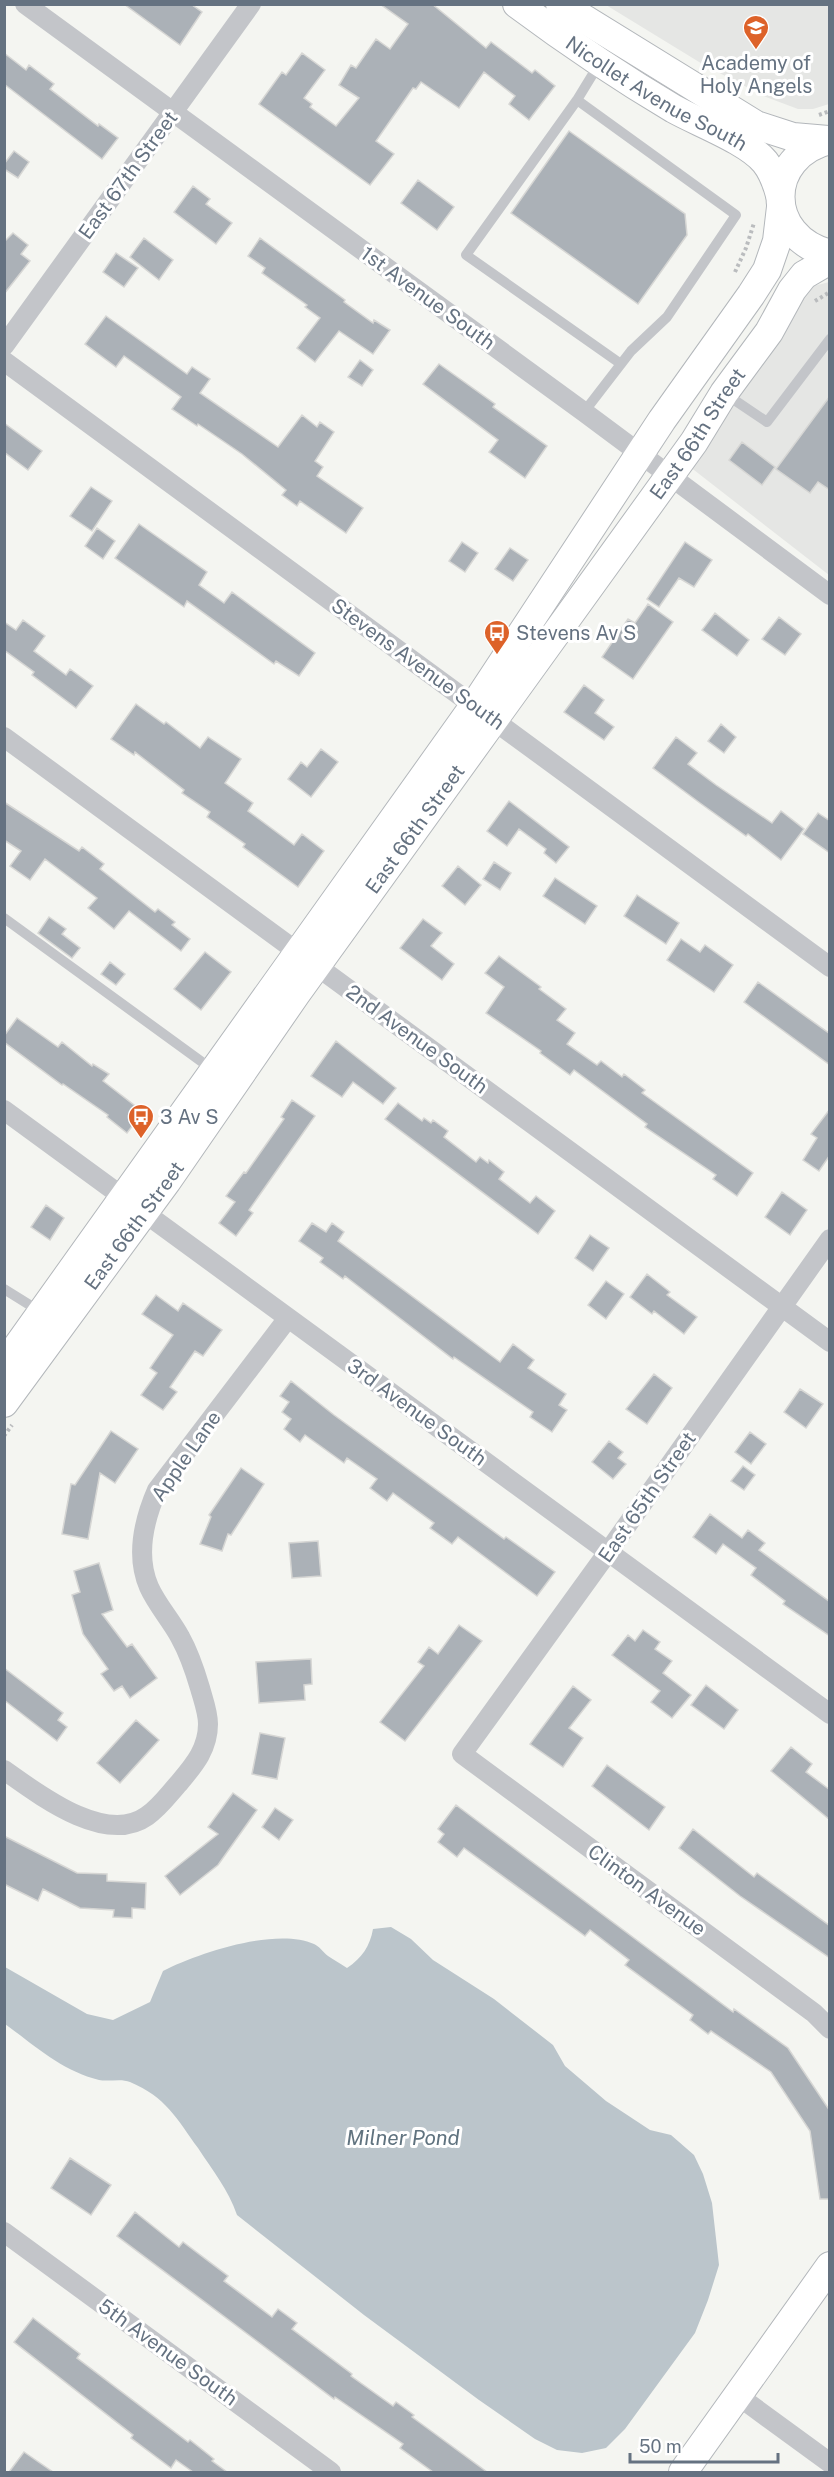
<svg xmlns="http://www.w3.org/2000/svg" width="834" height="2477" font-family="'Public Sans',sans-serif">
  <rect width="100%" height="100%" fill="#f4f5f1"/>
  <path fill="#e5e6e4" d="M606,5H829V104L813,109H798L766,97L704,65Z
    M829,282V575L685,463L810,287Z"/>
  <path fill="#bbc5cb" d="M391,1927L411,1939L433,1960L494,1999L553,2045L565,2066L606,2101L650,2130L671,2135L694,2155L703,2174L712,2203L719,2265L708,2300L695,2333L625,2429L606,2448L582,2453L557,2450L535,2439L479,2400L364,2315L237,2215C228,2189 213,2171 198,2148C177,2119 166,2097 130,2082C121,2078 109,2082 99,2080C62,2071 34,2045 5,2024V1967L87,2014L113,2020L150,2002L163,1971C198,1953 276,1927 314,1944C319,1946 323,1952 328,1956C334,1960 341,1964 347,1968C362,1958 370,1946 373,1929Z"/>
  <path fill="#abb1b7" stroke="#d6d6d4" stroke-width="1.5" d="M124,4L192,5L202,12L180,45Z
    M380,4H432L486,48L491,42L532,73L535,70L555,86L529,120L509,104L515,96L484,72L459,108L421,82L416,89L413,88L376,141L394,154L370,185L259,104L282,72L286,75L302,53L325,70L304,98L312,104L310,107L336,126L359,98L339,85L351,65L356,68L376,39L390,49L408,24Z
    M4,53L26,70L29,65L54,84L50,89L98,126L99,124L118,138L102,159L4,84Z
    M569,131L685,214L687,235L638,304L511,213Z
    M14,151L29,162L18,178L4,169V164Z
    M418,180L454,207L437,230L401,203Z
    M193,186L210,199L206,204L232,223L216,244L174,212Z
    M13,233L28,245L21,254L30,261L4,294V242Z
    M144,238L173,260L159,280L130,257Z
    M260,238L345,300L344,302L373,323L374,320L390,330L373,354L339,331L315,362L297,348L320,318L305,307L307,305L262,273L265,268L248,256Z
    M116,253L138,268L124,287L103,272Z
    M106,316L187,374L192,367L210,379L200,393L278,447L302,415L317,427L320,422L334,432L315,461L323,467L317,476L363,508L346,533L300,501L297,506L282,495L286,490L242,454L198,424L197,426L172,409L181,397L124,356L116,367L85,344Z
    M360,360L373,370L362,386L348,377Z
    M439,364L495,404L493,407L547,446L525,478L489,452L498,440L423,384Z
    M830,396V490L818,482L810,493L776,469Z
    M4,423L42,451L28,470L4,452Z
    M742,442L775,467L762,485L729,460Z
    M91,487L112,501L92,531L70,516Z
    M139,524L207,572L199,585L224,603L232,592L315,653L299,676L276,661L274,664L187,601L184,607L115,558Z
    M97,528L115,541L103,559L85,546Z
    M462,542L478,553L465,572L449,561Z
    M685,542L712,560L694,587L679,578L659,607L647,599Z
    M510,548L528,560L513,581L495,569Z
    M648,604L673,622L633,679L602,657L628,619L635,623Z
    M715,613L749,640L737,656L702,630Z
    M779,617L801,634L785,655L762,639Z
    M23,620L45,636L34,651L66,675L70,669L93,686L76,708L32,675L34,672L4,650V622L16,630Z
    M584,685L604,700L595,713L614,727L604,740L564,712Z
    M136,704L164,724L166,722L200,748L208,737L241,759L225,783L253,803L248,811L294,845L302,834L324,851L298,887L243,847L245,844L207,817L210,812L182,793L184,790L135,752L134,755L111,739Z
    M721,724L736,737L724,753L708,741Z
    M676,737L697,753L688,764L716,785L772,823L781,811L804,829L781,860L748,834L746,836L700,803L653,768Z
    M321,749L338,762L311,797L288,779L301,762L307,767Z
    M509,801L569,847L556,863L544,853L546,849L519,829L507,846L487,831Z
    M4,802L79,851L82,847L104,864L100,869L155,912L158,909L175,922L172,925L190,939L181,951L129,911L114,929L88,908L97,898L45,859L30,880L10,866L21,851L4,840Z
    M818,813L830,821V853L803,834Z
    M494,862L511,873L500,890L483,879Z
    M458,866L481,885L465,905L442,886Z
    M555,878L597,906L585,924L543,896Z
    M637,895L679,923L666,944L624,916Z
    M49,917L66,929L62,934L80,948L72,958L38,933Z
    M423,919L442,933L431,946L454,964L442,980L400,948Z
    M681,939L700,952L705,945L733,965L714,992L667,960Z
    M205,952L231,972L201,1010L174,989Z
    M499,956L541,987L539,989L566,1009L557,1020L575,1033L567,1044L597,1065L601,1061L622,1077L624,1074L645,1090L642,1093L753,1173L737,1196L713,1179L716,1175L645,1127L647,1124L574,1070L570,1075L540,1053L541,1051L486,1013L504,987L485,973Z
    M110,962L125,974L116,985L101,974Z
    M758,982L830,1034V1065L744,1002Z
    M17,1018L58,1047L62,1042L92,1066L93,1064L109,1074L103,1081L143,1112L127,1133L107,1117L108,1115L63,1084L62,1085L4,1042V1036Z
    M336,1041L396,1088L383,1104L353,1082L342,1097L311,1076Z
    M292,1100L315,1116L249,1210L253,1213L236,1236L219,1223L235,1202L226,1196L244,1172L246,1173L284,1119L281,1117Z
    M398,1103L422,1121L424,1118L431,1123L433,1120L448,1131L444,1137L476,1162L480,1157L488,1163L489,1160L504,1172L499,1179L530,1203L536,1196L555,1211L538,1234L385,1119Z
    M830,1109V1155L819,1171L803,1160L817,1138L811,1134Z
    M782,1192L807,1210L790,1235L765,1217Z
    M46,1205L64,1218L50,1240L31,1227Z
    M312,1223L326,1232L332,1223L344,1232L338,1241L500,1362L513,1344L534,1360L528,1368L566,1394L559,1405L567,1410L552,1432L530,1417L533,1412L454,1357L453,1359L345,1276L343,1279L320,1262L323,1258L299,1241Z
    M590,1235L609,1248L593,1271L575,1258Z
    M647,1274L670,1292L667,1295L697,1317L684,1334L654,1311L652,1314L630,1297Z
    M606,1281L624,1294L606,1319L588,1305Z
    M156,1295L178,1311L183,1303L222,1330L203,1356L195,1351L170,1387L177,1392L163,1410L141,1395L157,1373L150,1368L173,1335L142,1314Z
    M654,1374L672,1388L647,1424L626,1409Z
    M291,1381L334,1415L504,1539L506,1537L555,1572L537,1596L458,1537L452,1544L430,1528L434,1523L393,1493L387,1501L370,1488L377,1479L347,1458L344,1463L305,1435L300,1442L284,1429L291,1419L282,1412L289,1402L280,1396Z
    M800,1389L823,1404L806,1428L784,1412Z
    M111,1431L138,1449L115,1483L100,1473L88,1539L62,1534L71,1484L75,1485Z
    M750,1432L766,1444L751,1464L735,1452Z
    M609,1441L623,1452L618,1458L626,1464L613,1479L592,1462Z
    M743,1466L755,1475L744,1490L731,1481Z
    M241,1468L264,1484L231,1535L228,1534L222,1551L200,1544L211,1517L209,1515Z
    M710,1514L742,1538L748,1530L765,1543L759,1550L830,1602V1636L783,1604L785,1601L751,1575L756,1568L723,1544L716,1554L693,1537Z
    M318,1541L321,1576L292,1578L289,1543Z
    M99,1563L113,1610L102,1614L127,1647L132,1644L157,1678L130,1698L122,1686L114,1691L101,1674L108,1669L83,1634L72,1595L80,1592L74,1571Z
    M459,1625L482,1641L405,1741L380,1722L424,1666L418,1662L429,1647L438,1654Z
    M643,1630L660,1642L655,1649L672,1661L663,1673L691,1695L672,1718L651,1702L660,1691L612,1655L628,1635L635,1641Z
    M311,1659L312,1684L304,1685L305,1700L259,1703L256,1662Z
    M4,1668L63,1713L58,1720L67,1727L57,1741L4,1700Z
    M706,1685L738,1710L724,1729L691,1705Z
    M573,1686L591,1700L569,1728L583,1738L563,1767L530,1744Z
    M136,1720L159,1740L120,1783L97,1763Z
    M260,1733L285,1738L277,1779L252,1774Z
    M791,1747L812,1764L806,1772L830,1790V1820L771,1771Z
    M607,1765L665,1807L649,1830L592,1786Z
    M233,1793L257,1810L218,1865L180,1895L165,1876L218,1834L208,1827Z
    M456,1805L733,2012L734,2009L788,2048L830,2111V2199H820L810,2131L771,2072L711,2031L708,2034L690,2020L693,2015L625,1965L629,1960L590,1930L585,1936L464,1848L457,1857L438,1842L444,1834L438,1829Z
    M275,1808L293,1820L279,1840L262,1827Z
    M693,1829L754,1877L757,1873L830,1926V1958L740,1896L679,1848Z
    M4,1836L77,1873L107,1874V1881L146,1883L145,1909L132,1908V1918L113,1917L114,1910L80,1908L43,1889L38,1901L4,1884Z
    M70,2158L111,2185L91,2215L51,2188Z
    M135,2212L179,2247L183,2242L228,2276L224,2281L272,2317L278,2309L297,2323L292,2329L352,2374L351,2376L393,2406L396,2402L414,2415L412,2417L487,2472H433L400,2448L403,2444L335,2397L334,2399L117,2236Z
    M33,2318L80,2354L77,2358L188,2442L190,2440L214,2459L212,2461L227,2472H193L176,2460L171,2468L131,2438L133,2435L14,2342Z
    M24,2452L53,2472H9Z"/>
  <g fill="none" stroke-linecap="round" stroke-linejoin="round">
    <defs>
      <g id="secondary">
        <path id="s1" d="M517,4C568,42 620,77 674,109C699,123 748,141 765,162C773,172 777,184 780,195"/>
        <path d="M560,4L756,125L793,137L828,140"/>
        <path d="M830,140C764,156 764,237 830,254"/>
        <path d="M4,1365L474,706L662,420L751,295L767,270L777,241L781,207"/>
        <path id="s2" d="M4,1403L167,1181L296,994L694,442L724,393L769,332L792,290L804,275L830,260"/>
        <path d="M683,2472L830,2266"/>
      </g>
    </defs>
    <use href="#secondary" stroke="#b3b7bb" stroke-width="30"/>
    <path stroke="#babcbe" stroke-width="4" stroke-dasharray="3 3" stroke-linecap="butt" d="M819,115L830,111
      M735,272L746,248L754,223
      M815,301L830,292
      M4,1436L12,1425"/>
    <path stroke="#c3c5c9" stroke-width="10" d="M577,100L599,64
      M724,393L767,422L830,339
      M584,412L631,351L667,317L736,215L577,100L466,255L621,364
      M4,918L213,1070
      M4,1289L41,1312"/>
    <path stroke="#c3c5c9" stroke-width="20" d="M25,4L584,412L830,595
      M4,346L251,4
      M4,361L830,967
      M4,737L830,1342
      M4,1110L830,1714
      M830,1239L608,1552L462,1754L814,2013L830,2029
      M4,1770C38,1794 105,1846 147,1816C160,1807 169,1794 179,1783C194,1765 208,1749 208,1724C208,1712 203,1699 200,1688C195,1671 189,1653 180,1637C171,1620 157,1605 149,1587C135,1555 144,1520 157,1490L288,1318
      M4,2232L331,2472
      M737,2395L830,2463"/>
    <use href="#secondary" stroke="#fff" stroke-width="28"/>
  </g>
  <defs>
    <symbol id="school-pin" viewBox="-11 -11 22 30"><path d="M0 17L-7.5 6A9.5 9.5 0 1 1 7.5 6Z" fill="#dd6229" stroke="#fff"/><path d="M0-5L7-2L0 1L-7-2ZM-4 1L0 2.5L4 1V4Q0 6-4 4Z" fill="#fff"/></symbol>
    <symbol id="bus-pin" viewBox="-11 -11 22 30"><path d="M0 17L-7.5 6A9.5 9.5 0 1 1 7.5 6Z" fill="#dd6229" stroke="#fff"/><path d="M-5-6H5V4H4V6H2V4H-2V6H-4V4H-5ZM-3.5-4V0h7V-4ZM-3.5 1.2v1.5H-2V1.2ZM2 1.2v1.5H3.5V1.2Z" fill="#fff"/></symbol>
  </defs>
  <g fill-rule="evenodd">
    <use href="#school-pin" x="741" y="13" width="30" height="40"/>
    <use href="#bus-pin" x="482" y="618" width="30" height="40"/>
    <use href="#bus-pin" x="126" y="1102" width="30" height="40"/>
  </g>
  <g text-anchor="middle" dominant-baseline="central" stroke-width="6" stroke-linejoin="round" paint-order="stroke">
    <g font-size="20" fill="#657281" stroke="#fff" text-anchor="start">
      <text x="756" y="63" text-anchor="middle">Academy of<tspan x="756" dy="23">Holy Angels</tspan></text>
      <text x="516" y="633">Stevens Av S</text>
      <text x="160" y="1117">3 Av S</text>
    </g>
    <g font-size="20" fill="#657281" stroke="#fff">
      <text stroke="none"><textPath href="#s1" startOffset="166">Nicollet Avenue South</textPath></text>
      <text transform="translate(128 175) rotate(-54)">East 67th Street</text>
      <text transform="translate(428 298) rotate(36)">1st Avenue South</text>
      <text stroke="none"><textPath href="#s2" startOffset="1192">East 66th Street</textPath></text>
      <text transform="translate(418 664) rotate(36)">Stevens Avenue South</text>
      <text stroke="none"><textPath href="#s2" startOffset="706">East 66th Street</textPath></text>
      <text transform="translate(417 1039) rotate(36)">2nd Avenue South</text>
      <text stroke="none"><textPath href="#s2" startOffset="220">East 66th Street</textPath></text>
      <text transform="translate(417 1412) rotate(36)">3rd Avenue South</text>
      <text transform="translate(186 1456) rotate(-55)">Apple Lane</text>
      <text transform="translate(647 1497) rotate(-55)">East 65th Street</text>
      <text transform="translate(647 1890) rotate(36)">Clinton Avenue</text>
      <text transform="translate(168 2352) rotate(36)">5th Avenue South</text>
    </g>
    <g font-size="21" font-style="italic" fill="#60737f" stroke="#fff">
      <text x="403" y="2137">Milner Pond</text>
    </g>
  </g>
  <rect width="834" height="2477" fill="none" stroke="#657281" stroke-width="12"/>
  <path d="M630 2453v9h148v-9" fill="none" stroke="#657281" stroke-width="3"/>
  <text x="639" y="2453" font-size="18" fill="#657281" stroke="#ffffff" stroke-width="4.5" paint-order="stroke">50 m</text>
</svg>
